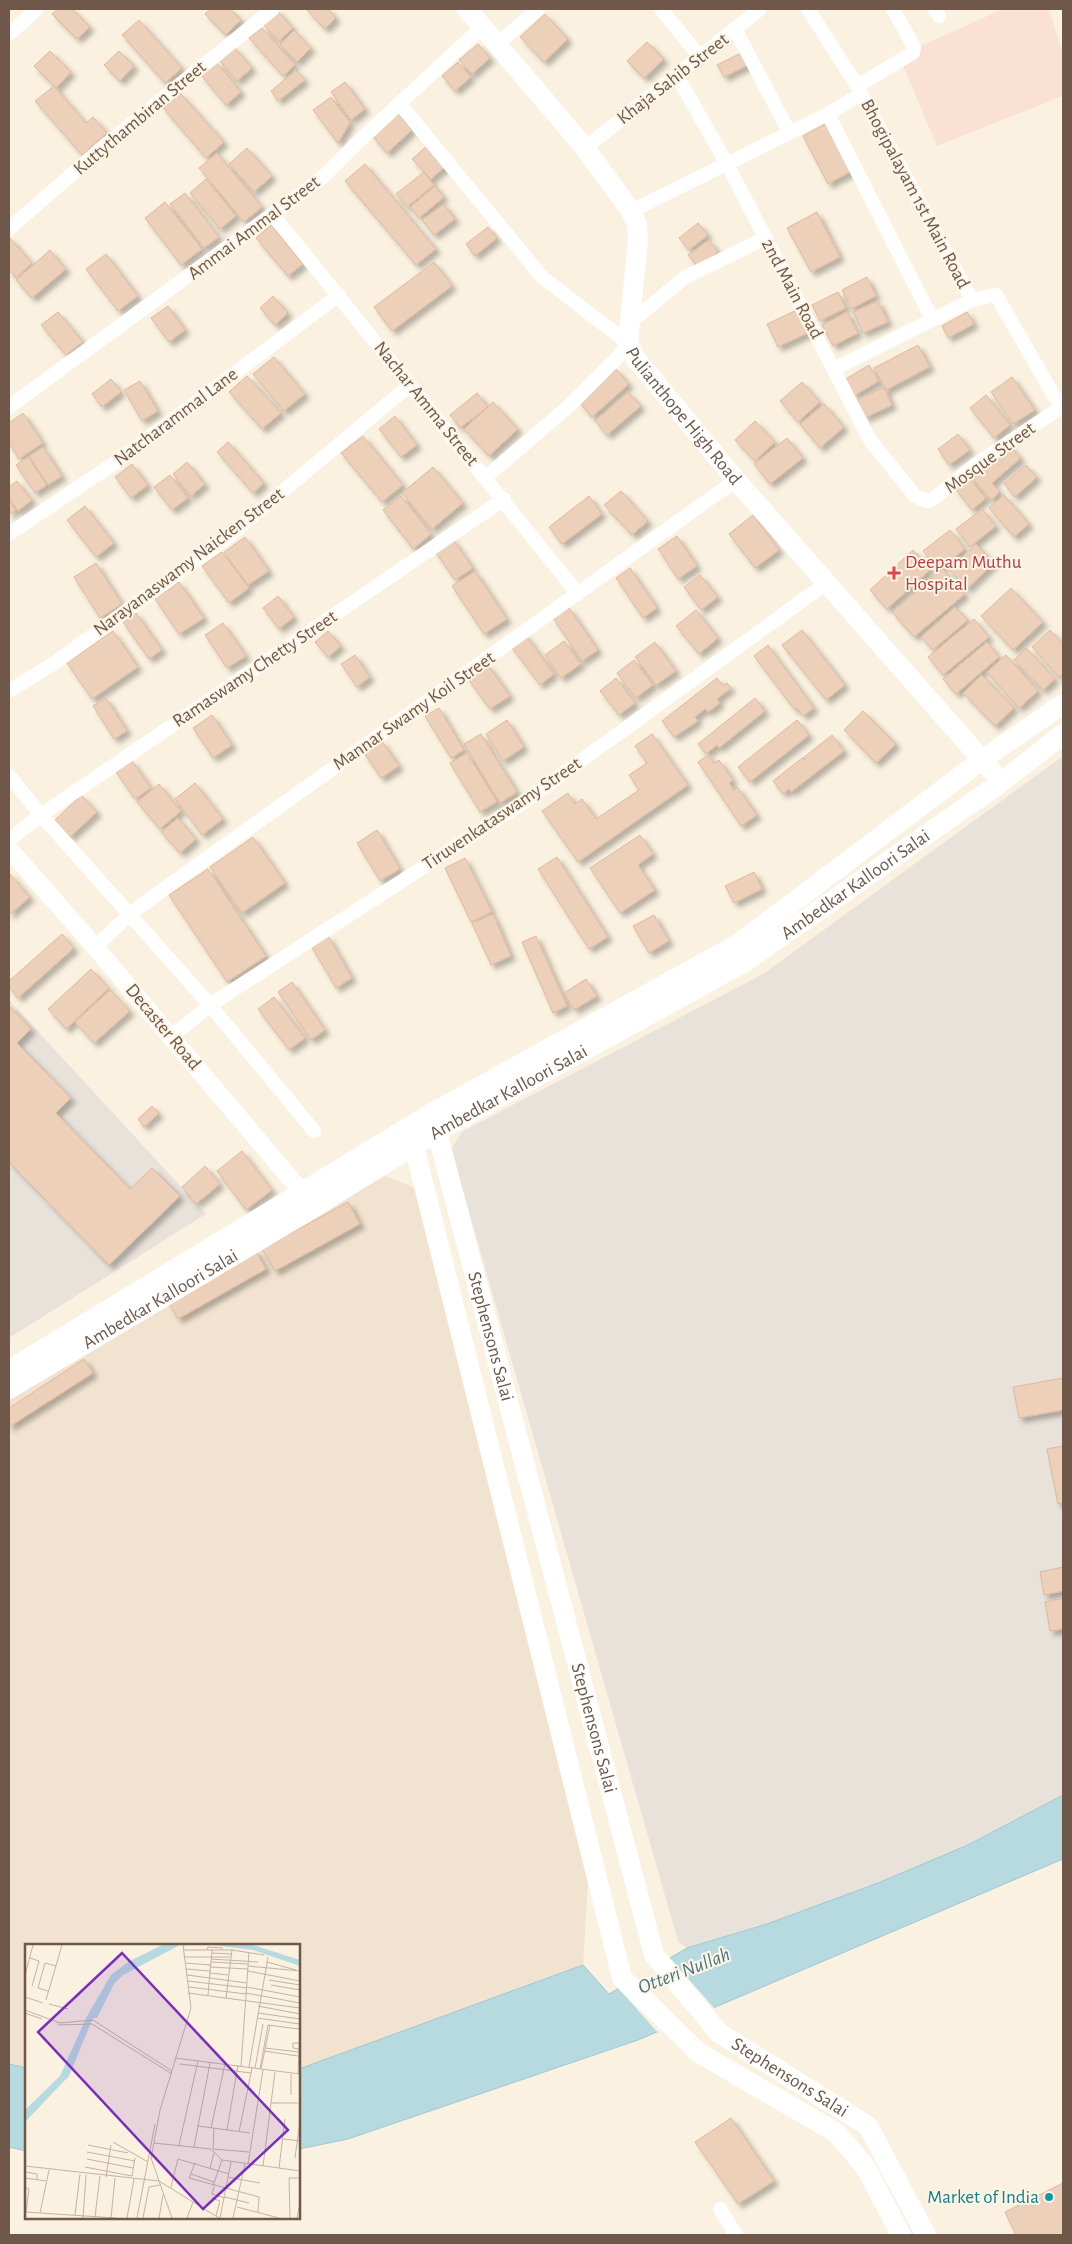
<svg xmlns="http://www.w3.org/2000/svg" width="1072" height="2244" font-family="'Alegreya Sans',sans-serif">
  <defs>
    <filter id="shadow"><feDropShadow dx="4.5" dy="4.5" stdDeviation="2.5" flood-color="#0004"/></filter>
  </defs>
  <rect width="100%" height="100%" fill="#faf1e0"/>
  <path fill="#f1e3cf" d="M378,1173L420,1190L589,1864L583,1965L403,2038L299,2071V1945H26V2068L9,2064V1400L81,1353Z"/>
  <path fill="#fae1d4" d="M1003,9H1049L1063,55V96L937,146L899,56Z"/>
  <path fill="#e9e2db" d="M1063,756V1795L968,1845L878,1883L767,1924L687,1948L678,1941L451,1149L463,1131L763,974Z
    M9,1000L206,1214L9,1338Z"/>
  <path fill="#b7dae1" stroke="#9ec8d2" d="M1063,1795V1859L638,2040L348,2139L299,2149V2069L583,1965L609,1994L687,1948L767,1924L878,1883L968,1845Z
    M9,2064L26,2068V2151L9,2147Z"/>
  <path fill="#faf1e0" d="M668,1956L716,2010L659,2034L618,1988L629,1979Z"/>
  <path fill="#edd0ba" stroke="#dfb89b" filter="url(#shadow)" d="M58,9H72L90,27L77,39L52,14Z
    M210,9H230L241,20L226,35L205,14Z
    M306,9H328L336,18L325,29Z
    M277,10L293,28L279,41L262,23Z
    M545,14L568,39L544,62L520,37Z
    M139,20L182,68L165,83L122,35Z
    M262,28L295,65L283,76L249,38Z
    M294,30L311,48L297,62L280,44Z
    M647,42L664,59L644,78L627,61Z
    M478,44L490,58L472,74L459,60Z
    M234,47L252,68L237,81L219,60Z
    M50,51L71,72L56,88L34,66Z
    M119,51L134,66L120,81L104,65Z
    M743,52L750,64L724,77L717,65Z
    M216,62L241,92L226,105L201,75Z
    M458,62L471,77L455,91L442,76Z
    M296,70L305,80L278,101L271,91Z
    M345,82L365,109L351,120L331,92Z
    M54,86L86,123L93,117L107,133L82,155L35,101Z
    M180,93L224,142L206,158L163,108Z
    M331,97L350,123L338,143L313,110Z
    M398,114L412,130L387,153L373,137Z
    M828,122L854,170L828,184L803,136Z
    M428,145L447,165L431,179L412,159Z
    M247,148L272,176L254,192L229,164Z
    M217,153L262,207L244,222L199,168Z
    M365,164L436,249L416,265L345,181Z
    M424,172L434,185L407,207L396,194Z
    M206,179L236,216L220,229L190,193Z
    M435,186L444,197L419,218L410,207Z
    M185,193L219,237L204,248L170,204Z
    M165,202L202,249L181,265L145,218Z
    M444,204L455,219L434,235L422,220Z
    M817,212L840,257L811,272L787,228Z
    M698,223L708,235L689,250L679,238Z
    M271,225L303,264L288,276L256,238Z
    M488,227L497,238L475,256L466,244Z
    M9,237L32,263L16,278L9,270Z
    M709,240L718,252L698,267L688,255Z
    M50,250L66,269L32,298L16,280Z
    M106,254L138,296L118,311L86,269Z
    M434,262L452,286L392,331L374,307Z
    M867,277L876,296L851,309L842,290Z
    M838,292L846,308L820,321L812,305Z
    M273,296L288,313L275,325L260,308Z
    M878,301L888,322L863,333L853,312Z
    M168,306L185,330L169,342L151,318Z
    M799,309L810,332L778,347L767,324Z
    M58,312L83,342L66,355L41,325Z
    M847,312L858,333L833,346L822,325Z
    M967,312L974,324L948,338L942,326Z
    M918,345L930,367L886,390L874,368Z
    M274,357L305,394L284,411L253,374Z
    M869,365L879,381L854,396L844,380Z
    M616,369L629,384L592,417L579,402Z
    M247,376L281,413L262,429L229,392Z
    M1012,377L1035,410L1013,424L991,392Z
    M111,379L121,392L102,407L92,394Z
    M140,381L158,411L142,421L124,390Z
    M802,382L820,402L798,422L780,401Z
    M884,387L892,405L865,418L857,400Z
    M628,392L641,406L607,435L595,421Z
    M477,393L488,407L460,428L450,415Z
    M986,395L1010,425L994,438L970,408Z
    M493,402L518,429L489,456L464,429Z
    M824,404L844,427L820,448L800,424Z
    M23,413L43,443L19,459L9,443V423Z
    M395,416L417,445L401,457L379,429Z
    M755,421L775,442L755,461L735,440Z
    M958,434L970,450L949,465L938,449Z
    M363,436L403,485L382,502L341,453Z
    M787,438L803,458L770,484L754,464Z
    M228,442L264,483L253,493L217,452Z
    M1009,445L1021,458L992,483L1000,492L991,500L971,477Z
    M43,447L62,476L48,485L29,456Z
    M28,457L47,485L35,493L16,465Z
    M187,462L205,484L191,496L173,474Z
    M132,464L148,485L131,498L115,477Z
    M1026,465L1037,477L1015,497L1004,484Z
    M433,467L463,503L432,529L402,493Z
    M170,475L188,498L172,510L154,487Z
    M967,476L986,498L972,510L954,487Z
    M17,481L32,500L18,511L9,498V487Z
    M621,491L648,521L632,535L604,505Z
    M1004,495L1029,524L1014,537L989,508Z
    M401,496L431,534L413,549L383,510Z
    M589,496L602,514L562,544L549,527Z
    M9,500L16,510L9,515Z
    M85,506L114,543L96,557L67,520Z
    M982,509L996,526L970,547L956,529Z
    M753,515L779,550L755,568L729,534Z
    M950,530L965,549L938,570L923,551Z
    M677,536L697,566L678,579L658,549Z
    M245,537L269,571L248,585L224,552Z
    M452,538L473,568L455,580L434,550Z
    M976,544L994,563L967,589L949,569Z
    M913,550L931,569L887,609L870,590Z
    M222,552L249,588L229,603L202,566Z
    M96,563L122,604L100,618L74,577Z
    M630,568L657,608L643,618L616,578Z
    M943,569L965,594L914,637L892,612Z
    M475,571L507,619L484,634L452,586Z
    M700,575L718,597L701,610L684,587Z
    M179,582L204,618L179,634L155,599Z
    M1011,588L1043,622L1013,650L981,616Z
    M278,596L294,617L279,629L263,608Z
    M955,607L968,620L933,650L921,637Z
    M569,608L598,650L582,661L553,618Z
    M696,610L718,638L699,654L676,626Z
    M136,613L162,650L149,659L123,622Z
    M974,619L989,637L943,675L928,657Z
    M223,623L246,656L227,668L205,635Z
    M802,630L845,685L826,700L782,645Z
    M1050,630L1063,644V674L1059,677L1032,647Z
    M113,631L138,667L92,699L67,663Z
    M328,631L341,646L328,657L315,642Z
    M525,634L554,674L540,685L510,645Z
    M564,641L581,664L561,678L545,655Z
    M655,642L676,671L656,685L635,657Z
    M987,642L999,657L956,694L943,679Z
    M768,645L814,708L803,716L797,708L795,710L754,656Z
    M1026,648L1055,679L1043,690L1014,660Z
    M355,655L370,677L357,687L341,664Z
    M1006,655L1038,691L1019,708L987,672Z
    M634,660L653,685L636,698L617,673Z
    M488,665L510,696L490,709L468,679Z
    M982,675L1014,708L995,726L963,693Z
    M616,678L635,703L619,715L600,691Z
    M717,678L723,686L727,683L731,688L717,699L720,703L708,712L705,709L695,717L698,721L674,737L662,721Z
    M106,698L127,731L114,739L93,706Z
    M755,698L765,711L719,748L717,745L706,754L698,744Z
    M439,708L464,750L451,758L425,716Z
    M863,711L896,744L876,763L844,730Z
    M212,715L232,745L213,758L193,728Z
    M507,720L524,747L503,761L486,734Z
    M797,720L809,735L750,782L738,767Z
    M481,734L517,792L500,803L464,744Z
    M652,734L688,785L578,862L542,811L568,793L575,804L582,799L596,819L639,790L629,775L647,763L635,746Z
    M832,735L844,751L791,792L789,789L783,794L773,781L802,758L806,760L803,758Z
    M382,741L399,766L381,778L364,753Z
    M467,753L497,802L480,812L450,763Z
    M708,755L714,763L719,760L733,780L729,783L734,790L737,787L757,815L741,826L698,762Z
    M132,761L151,788L135,799L116,772Z
    M195,783L223,819L202,835L175,799Z
    M159,784L181,811L160,829L137,802Z
    M81,795L97,812L70,837L55,820Z
    M178,818L196,839L180,853L161,832Z
    M377,830L400,869L380,881L357,843Z
    M640,835L653,854L638,865L655,890L620,913L590,868Z
    M253,837L285,883L242,913L210,867Z
    M557,857L608,937L589,949L538,869Z
    M465,858L492,912L471,922L445,868Z
    M208,869L266,956L227,982L169,895Z
    M754,872L762,889L734,903L725,886Z
    M9,873L30,897L9,915Z
    M493,914L511,956L491,965L472,923Z
    M654,915L669,941L649,953L633,926Z
    M62,934L74,948L18,998L9,987V981Z
    M328,936L352,978L336,988L311,946Z
    M536,936L567,1006L553,1013L522,942Z
    M91,969L109,988L66,1029L48,1009Z
    M586,979L597,996L574,1010L564,993Z
    M292,982L325,1030L311,1040L278,992Z
    M110,990L130,1011L94,1043L75,1022Z
    M274,997L305,1038L289,1050L258,1009Z
    M9,1006L31,1029L17,1043L71,1098L56,1113L130,1189L152,1168L180,1196L109,1265L9,1162Z
    M152,1106L159,1113L144,1127L138,1119Z
    M242,1151L272,1190L246,1210L217,1171Z
    M205,1166L220,1184L196,1204L182,1187Z
    M348,1202L360,1224L275,1271L262,1249Z
    M255,1250L266,1269L178,1319L168,1301Z
    M84,1359L93,1373L9,1427V1408Z
    M1063,1378V1410L1019,1418L1013,1387Z
    M1063,1446V1503L1058,1504L1047,1449Z
    M1063,1567V1591L1044,1595L1040,1572Z
    M1063,1598V1629L1050,1631L1045,1602Z
    M731,2118L774,2181L738,2204L695,2142Z
    M1063,2183V2235H1016L1005,2212Z"/>
  <g fill="none" stroke-linecap="round" stroke-linejoin="round">
    <path stroke="#fff" stroke-width="14" d="M661,9L700,57
      M808,9L857,86L972,300L834,369
      M935,9L939,16
      M735,29L789,132
      M9,34L37,9
      M496,45L538,9
      M677,76L727,164L870,440L915,496L927,501L933,499L975,465L1063,406
      M857,86L913,53L914,47L893,9
      M399,103L542,277L628,343L619,356L569,406L485,478
      M828,114L932,319
      M585,148L760,9
      M631,211L828,114L861,94
      M273,215L578,594
      M9,229L104,146L273,9
      M972,300L996,295L1061,408
      M629,324L684,278L765,238
      M9,407L322,178L357,143L482,27
      M9,534L116,462L339,295
      M9,691L56,662L228,537L410,385
      M9,776L41,815L210,1005L314,1131
      M9,840L41,815L504,499
      M95,947L130,914L171,884L736,480
      M171,1037L210,1005L521,804L828,582
      M720,2209L736,2235"/>
    <path stroke="#fff" stroke-width="18" d="M9,849L95,947L301,1191L308,1205"/>
    <g stroke="#fff" stroke-width="20">
      <path id="s1" d="M467,9L585,148L631,211L637,225L638,240L628,343L636,359L736,480L991,770"/>
      <path id="s2" d="M432,1113L654,1955L719,2033L868,2126L926,2235"/>
      <path d="M405,1132L414,1146L622,1978L699,2053L837,2133L866,2168L901,2235"/>
      <path d="M9,1370L432,1113L738,944L983,759L1063,704"/>
      <path id="s3" d="M9,1389L310,1210L436,1132L745,962L1000,783L1063,734"/>
    </g>
  </g>
  <path fill="#e0444e" stroke="#fdf5e6" stroke-width="2" d="M891.5 565.5h5v5h5v5h-5v5h-5v-5h-5v-5h5z"/>
  <circle fill="#0f9aa8" stroke="#fdf5e6" stroke-width="2" cx="1049" cy="2197" r="5"/>
  <g text-anchor="middle" dominant-baseline="central" stroke-width="4" stroke-linejoin="round" paint-order="stroke">
    <g font-size="19" fill="#6f584a" stroke="#fdf5e6">
      <text transform="translate(673 79) rotate(-38)">Khaja Sahib Street</text>
      <text transform="translate(140 118) rotate(-40)">Kuttythambiran Street</text>
      <text transform="translate(915 194) rotate(62)">Bhogipalayam 1st Main Road</text>
      <text transform="translate(254 228) rotate(-37)">Ammai Ammal Street</text>
      <text transform="translate(792 289) rotate(62)">2nd Main Road</text>
      <text transform="translate(426 404) rotate(51)">Nachar Amma Street</text>
      <text stroke="none"><textPath href="#s1" startOffset="486">Pulianthope High Road</textPath></text>
      <text transform="translate(176 417) rotate(-37)">Natcharammal Lane</text>
      <text transform="translate(990 458) rotate(-36)">Mosque Street</text>
      <text transform="translate(189 562) rotate(-37)">Narayanaswamy Naicken Street</text>
      <text transform="translate(255 669) rotate(-34)">Ramaswamy Chetty Street</text>
      <text transform="translate(414 711) rotate(-35)">Mannar Swamy Koil Street</text>
      <text transform="translate(502 814) rotate(-34)">Tiruvenkataswamy Street</text>
      <text stroke="none"><textPath href="#s3" startOffset="986">Ambedkar Kalloori Salai</textPath></text>
      <text transform="translate(163 1027) rotate(50)">Decaster Road</text>
      <text stroke="none"><textPath href="#s3" startOffset="581">Ambedkar Kalloori Salai</textPath></text>
      <text stroke="none"><textPath href="#s3" startOffset="176">Ambedkar Kalloori Salai</textPath></text>
      <text stroke="none"><textPath href="#s2" startOffset="231">Stephensons Salai</textPath></text>
      <text stroke="none"><textPath href="#s2" startOffset="636">Stephensons Salai</textPath></text>
      <text stroke="none"><textPath href="#s2" startOffset="1056">Stephensons Salai</textPath></text>
    </g>
    <g font-size="19" fill="#be3a42" stroke="#fdf5e6" text-anchor="start">
      <text x="905" y="562">Deepam Muthu<tspan x="905" dy="22">Hospital</tspan></text>
    </g>
    <g font-size="19" fill="#0d838f" stroke="#fdf5e6" text-anchor="end">
      <text x="1039" y="2197">Market of India</text>
    </g>
    <g font-size="20" font-style="italic" fill="#467481" stroke="#fdf5e6">
      <text transform="translate(684 1971) rotate(-21)">Otteri Nullah</text>
    </g>
  </g>
  <g transform="translate(25 1944)">
    <rect width="275" height="275" fill="#faf1e0"/>
    <path d="M137,1H155L98,31L89,40L72,74H68L44,132L0,178V166L35,132L62,72L86,31L103,18ZM188,1H228L275,16V22L228,6Z" fill="#b7dae1"/>
    <path fill="none" stroke="#c2b4a4" stroke-width="1" d="M158,6H207L239,11M182,6L183,3L198,4M187,9L207,10M159,13H205M5,14L14,17L7,42M186,15L233,18M186,18L223,20M242,18L271,26M160,19L186,21M223,22L275,27M185,23L223,25M161,25L185,27M223,27L275,37M185,29L203,31M0,31L8,1M162,31L222,39M244,36L275,41M163,37L222,44M246,41L275,46M164,43L221,50M222,43L275,53M23,47L13,44L20,19L31,22M163,49L275,64M221,49L275,59M183,51L187,6M0,53L18,59M201,54L207,6M21,56L37,1M24,60L43,65M233,62L275,70M0,66L35,79L68,76L147,127M0,69L17,75M233,69L275,75M232,74L275,80M33,81L67,80L147,130M243,81L274,85M240,104L274,108M274,105L268,104V99H275M239,107L273,112M150,114L275,130M155,120L226,129M216,122L224,8M224,123L243,13M230,124L238,80M235,125L243,81M236,125L245,81M273,130L275,82M266,151V130M246,159H273M173,182L225,189M186,184L200,120M189,184L188,205L224,208M202,186L213,121M214,188L227,124M258,195L275,197M88,198L123,218M129,199L186,205L197,216L275,227M63,201L103,209M154,201L173,117M169,203L185,119M62,208L110,217M270,214L275,177M62,215L108,224M170,219L164,234L234,253L233,268M223,220L238,126M0,222L134,237M238,222L250,128M60,223L107,232M185,224L189,209M254,224L260,175M0,228L12,230V236M166,230L189,238M107,232L110,214M81,233L86,201M203,233L218,236M0,234L21,237M218,236L235,239M134,237L194,274M188,242L197,216M0,243L4,245L1,268M146,243L153,215L204,230M189,243L187,250L200,254M200,253L224,259M187,254L195,257L191,272M212,263L254,274M0,268L91,274M15,269L24,226M50,271L55,230M70,273L75,232M58,274L61,231M86,274L90,234M102,274L109,235M112,274L130,180M118,274L124,243L135,241M134,274L138,251M147,274L126,214L135,166L166,64L158,1M162,274L168,258M195,274L206,218M208,274L220,220M265,274L264,234H275M272,274L275,259"/>
    <path fill="#7b2cbf" fill-opacity="0.15" stroke="#7b2cbf" stroke-width="2.5" d="M97,9L263,186L178,265L13,88Z"/>
    <rect width="275" height="275" fill="none" stroke="#6f584a" stroke-width="2.5"/>
  </g>
  <rect width="1072" height="2244" fill="none" stroke="#6f584a" stroke-width="20"/>
</svg>
